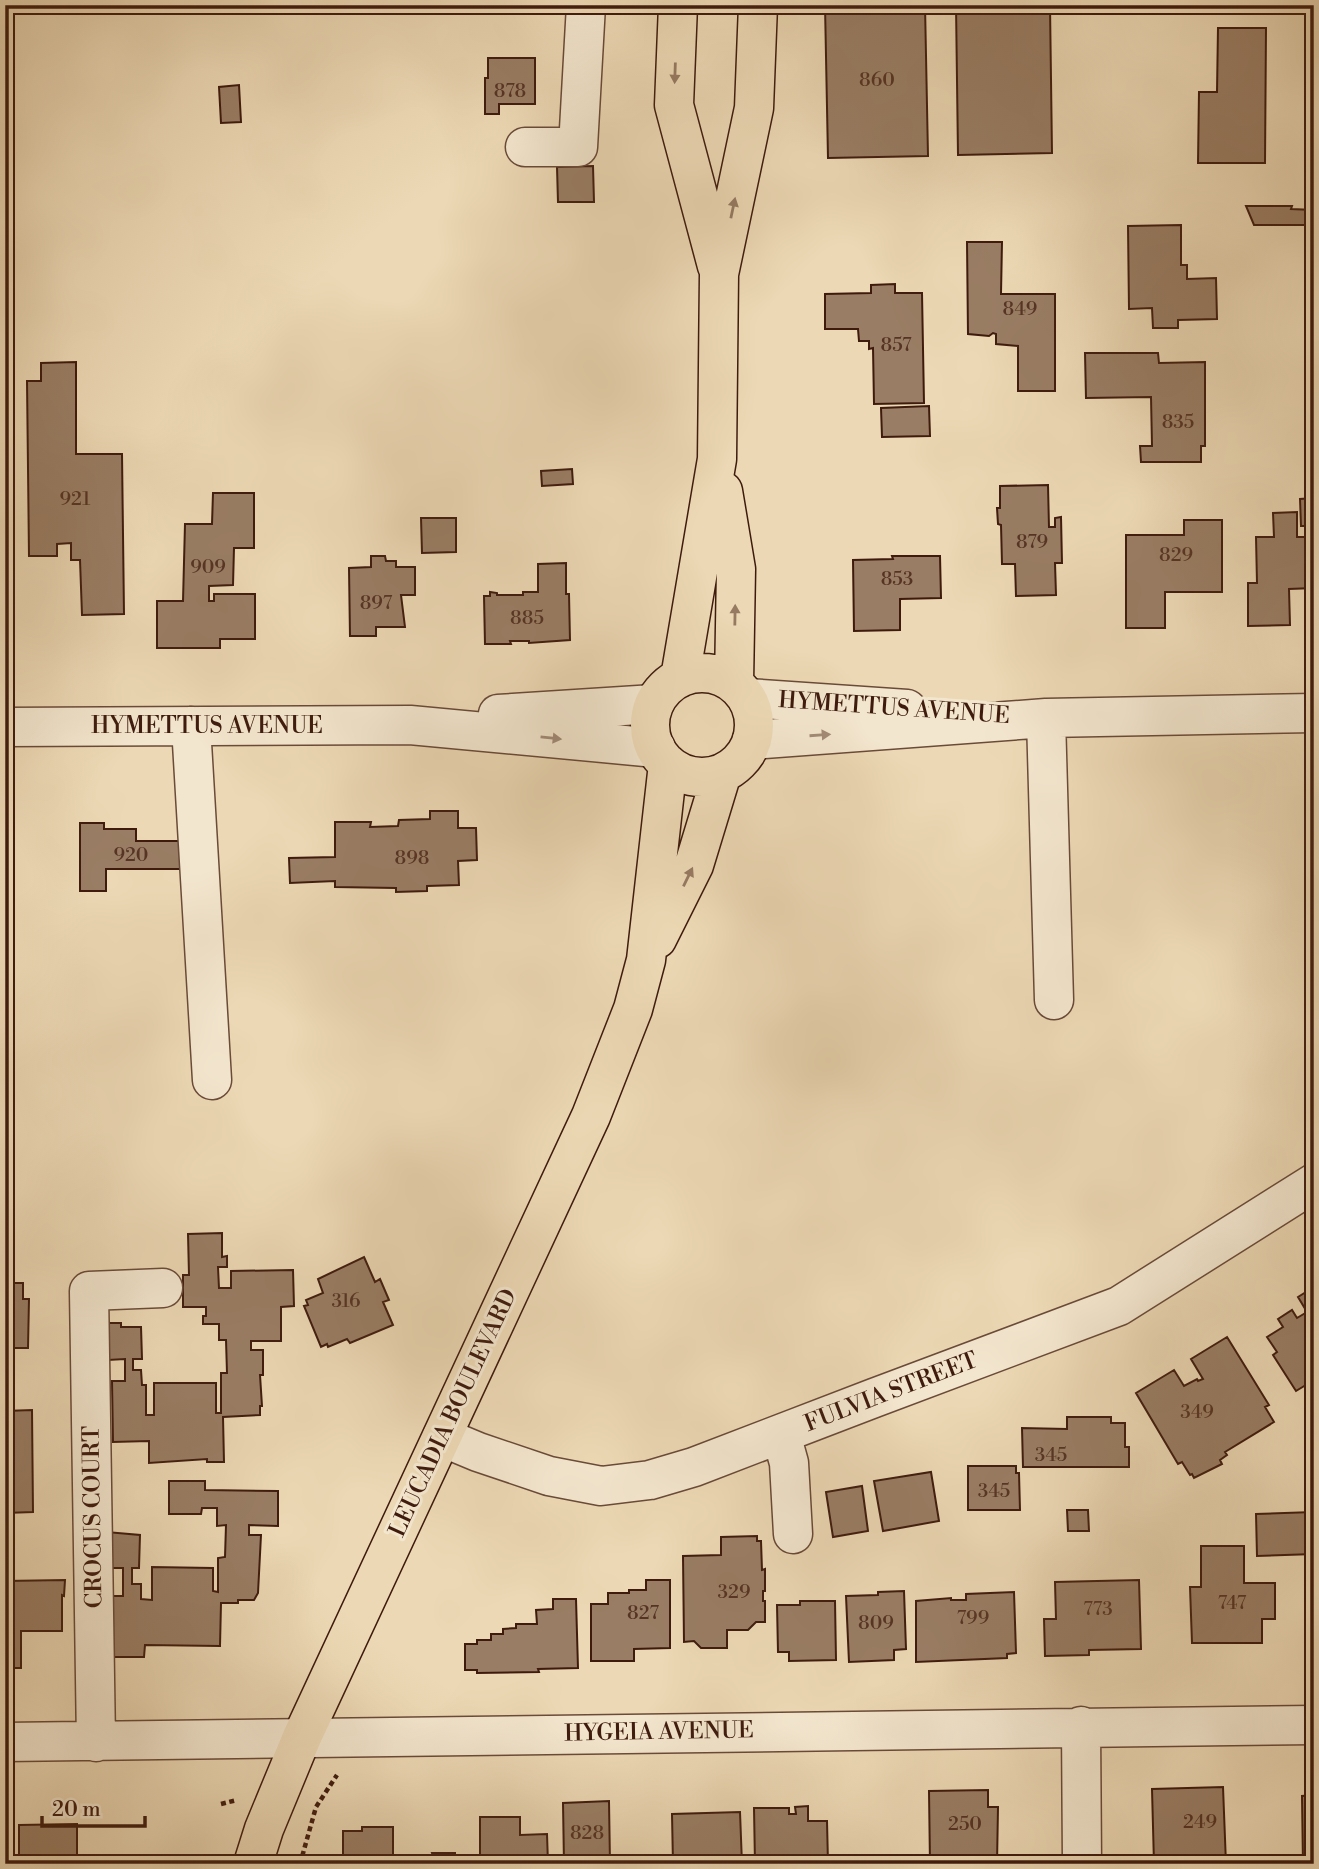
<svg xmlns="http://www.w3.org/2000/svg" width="1319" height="1869" font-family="'Libre Bodoni',serif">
  <rect width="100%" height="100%" fill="#ecd8b4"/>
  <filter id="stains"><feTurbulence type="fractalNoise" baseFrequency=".00286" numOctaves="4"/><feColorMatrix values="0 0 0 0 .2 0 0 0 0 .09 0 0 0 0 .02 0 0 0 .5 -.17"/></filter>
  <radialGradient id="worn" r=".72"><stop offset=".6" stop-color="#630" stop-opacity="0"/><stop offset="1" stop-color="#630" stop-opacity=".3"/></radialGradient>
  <path fill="#997d64" stroke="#3f1b0e" stroke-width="2" d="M825,5H925L928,156L828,158Z
    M956,5H1050L1052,153L958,155Z
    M1218,28H1266L1265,163H1198L1199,92H1217Z
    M488,58H535V104H499V114H485V78H488Z
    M239,85L241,122L221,123L219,87Z
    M593,166L594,202H558L557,167Z
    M1246,206H1292L1291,209L1314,210V225H1254Z
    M1181,225V265H1187V279L1216,278L1217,319L1178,320V328H1153L1152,308L1129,309L1128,226Z
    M967,242H1002L1001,294H1055V391H1018V346L996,344V334L993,333L989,336L968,334Z
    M895,284V293H922L924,403L874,404L873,348L869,349V341H859L858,329H825V294L871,293V285Z
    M1085,353H1158L1159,363L1205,362V446H1201V462H1141L1140,446H1152L1151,397L1086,398Z
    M76,362V454H122L124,614L82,615L80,560H71V543L57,544V556H29L27,381H41V363Z
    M929,406L930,436L882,437L881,408Z
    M572,469L573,484L542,486L541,471Z
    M1048,485L1049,527H1055V518L1061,517L1062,563H1055L1056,595L1016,596L1015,564H1002L1001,525L998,524L997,508H1000V486Z
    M213,493H254V548H234L233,585L209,586V601H214V594H255V639H220V648H157V601H183L185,524H212Z
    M1314,498V588L1289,589L1290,625L1248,626V583H1257L1256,537H1274L1273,513L1297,512V537H1312V526H1301L1300,499Z
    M421,518H456V552L422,553Z
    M1184,520H1222V592H1165V628H1126V535H1184Z
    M371,556H385L386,561H396V567H415V595H401L405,627H376V636H350L349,568L371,567Z
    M892,556H940L941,598L900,599V630L854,631L853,560L893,559Z
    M566,563V594H569L570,640L529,643V641H510L511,644H485L484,596H490V592L497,593V595H523V592H538V564Z
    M430,811H458V828H476L477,860L458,861L459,885L427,886V891L396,892V888L335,887V881L290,883L289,858L335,857V822H371L370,827L398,826L399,820L430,819Z
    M80,823H104V829H136V841H182V869H106V891H80Z
    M222,1233V1257L227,1256V1267H218L219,1288H231V1271L293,1270L294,1306L281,1307V1341H251V1350H263V1375H260L262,1406H260V1415L223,1417L224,1462H207V1459L149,1463V1441L113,1442L112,1381H125V1359L108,1360L107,1323H121V1327H141L142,1359H133V1370H141L142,1385H146V1415H154V1383H216V1413H221V1373H227L226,1340H219V1324H203V1316H206V1307H183V1275H189L188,1234Z
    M364,1257L375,1282L380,1279L389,1300L383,1302L393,1325L350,1343L347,1339L328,1347L327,1344L321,1347L304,1306L308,1305L306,1300L323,1293L318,1279Z
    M5,1283H23V1299H29L28,1348H5Z
    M1314,1287V1366L1312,1367L1314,1380L1296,1391L1273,1355L1277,1352L1267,1337L1283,1327L1278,1319L1292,1310L1297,1318L1307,1312L1298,1297Z
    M1227,1337L1269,1405L1265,1407L1274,1422L1225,1452L1227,1455L1220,1460L1222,1464L1194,1478L1192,1474L1190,1475L1182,1462L1178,1464L1136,1393L1174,1370L1184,1386L1197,1379L1198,1381L1203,1379L1191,1359Z
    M32,1410L33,1512L5,1513V1411Z
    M1067,1417H1111V1423H1125V1447H1129V1467H1023L1022,1428L1067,1429Z
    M968,1466H1016V1473H1019L1020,1510H968Z
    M931,1472L939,1521L883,1531L874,1481Z
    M169,1481H205V1490L278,1491V1526L249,1525V1535H261L258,1593L254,1600H238V1603H221L220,1646L145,1645L144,1657H109L110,1596H123V1568H106L107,1532L140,1535L139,1568H132V1584H141V1599L152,1600V1567L213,1568V1591L218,1592V1558L225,1557L226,1525L217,1526V1508H202L201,1514H169Z
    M862,1486L868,1531L833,1537L826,1492Z
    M1067,1510H1088L1089,1531H1068Z
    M1313,1512L1314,1554L1257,1556L1256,1514Z
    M757,1536V1541H761L762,1570L765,1569V1591H763V1601H765V1622H756L748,1630H727V1648H701L694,1641L684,1642L683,1556L721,1555V1537Z
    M1201,1546H1244V1583H1275V1619H1262V1643H1192L1190,1587H1201Z
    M65,1580L64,1596L62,1595V1631H21V1668H5V1581Z
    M646,1580H670V1648L634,1649V1661H591V1604H608V1593H629V1590H646Z
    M1139,1580L1141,1649L1089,1650V1655L1045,1656L1044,1619H1056L1055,1582Z
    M904,1591L906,1649L894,1650V1660L849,1662L846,1596L878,1595V1592Z
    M1014,1592L1016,1653L1007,1654V1658L916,1662V1601L951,1598V1600H966V1594Z
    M553,1599H576L578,1668L538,1669L539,1672L477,1673V1670H465V1644H477V1640H491V1634H503V1629L516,1628V1624H537L536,1610L553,1609Z
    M800,1601H835L836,1660L789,1661V1652H778L777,1605H800Z
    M1223,1787L1226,1864H1154L1152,1789Z
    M988,1790V1807H998L997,1864H930L929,1791Z
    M1314,1795V1864H1303L1302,1796Z
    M609,1801L610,1864H564L563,1803Z
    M808,1806V1821H827L828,1864H755L754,1808H789V1814H796L795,1807Z
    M740,1812L742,1864H673L672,1814Z
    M480,1817H520V1835L547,1834L548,1864H488L487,1856H480Z
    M77,1824V1864H5V1861H19V1825Z
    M362,1827H393V1856H433L432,1853H455V1864H343V1831H362Z"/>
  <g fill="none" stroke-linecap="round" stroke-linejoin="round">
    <defs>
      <path id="minor" d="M525,147H578L586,5
        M747,698L907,709
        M498,714L654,704
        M1046,718L1054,1000
        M191,726L212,1080
        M5,727L410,725L656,748
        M752,740L1046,718L1314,713
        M781,1434L789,1463L793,1534
        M442,1437L478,1452L549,1476L601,1486L650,1480L694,1467L874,1398L1119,1306L1314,1183
        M1081,1726L1082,1864
        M5,1742L1314,1725
        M96,1742L89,1291L163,1288"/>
      <path id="major" d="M678,5L674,105L717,266
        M723,491L736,569L734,683
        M650 725a52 52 0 1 1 104 0a52 52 0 1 1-104 0Z
        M680,678L717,459L719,274L754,108L758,5
        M657,939L694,865L722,773
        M253,1864L264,1829L302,1737L591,1116L633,1009L646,960L668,764"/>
    </defs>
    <use href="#minor" stroke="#6a4a38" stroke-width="41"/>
    <use href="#major" stroke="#3f1b0e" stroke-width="41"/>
    <path stroke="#3f1b0e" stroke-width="4.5" stroke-dasharray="5 3.5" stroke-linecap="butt" d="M221,1804L237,1800
      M300,1864L316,1807L337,1775"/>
    <use href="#minor" stroke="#f3e6ce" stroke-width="38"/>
    <use href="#major" stroke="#ecd8b4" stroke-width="38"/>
  </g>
  <defs><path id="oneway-solid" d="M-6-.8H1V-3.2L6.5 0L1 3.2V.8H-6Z" transform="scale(1.75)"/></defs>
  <g fill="#967a61">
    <use href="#oneway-solid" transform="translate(675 73) rotate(92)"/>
    <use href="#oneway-solid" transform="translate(733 208) rotate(-78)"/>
    <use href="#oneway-solid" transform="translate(735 615) rotate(-89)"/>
    <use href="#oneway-solid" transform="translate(688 877) rotate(-64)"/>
  </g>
  <g fill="#a28b78">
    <use href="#oneway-solid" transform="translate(820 735) rotate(-4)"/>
    <use href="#oneway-solid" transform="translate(551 738) rotate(6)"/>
  </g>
  <g text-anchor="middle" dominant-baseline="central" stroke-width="6" stroke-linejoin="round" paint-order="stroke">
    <g font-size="19" fill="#563424">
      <text x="877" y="80">860</text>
      <text x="510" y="91">878</text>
      <text x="1020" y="309">849</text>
      <text x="896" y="345">857</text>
      <text x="1178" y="422">835</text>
      <text x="75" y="499">921</text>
      <text x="1032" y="542">879</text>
      <text x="1176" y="555">829</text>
      <text x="208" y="567">909</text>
      <text x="897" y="579">853</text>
      <text x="376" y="603">897</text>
      <text x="527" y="618">885</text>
      <text x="131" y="855">920</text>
      <text x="412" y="858">898</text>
      <text x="346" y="1301">316</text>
      <text x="1197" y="1412">349</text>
      <text x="1051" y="1455">345</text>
      <text x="994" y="1491">345</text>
      <text x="734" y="1592">329</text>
      <text x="1232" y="1603">747</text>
      <text x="1098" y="1609">773</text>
      <text x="643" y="1613">827</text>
      <text x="973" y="1618">799</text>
      <text x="876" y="1623">809</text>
      <text x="1200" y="1822">249</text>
      <text x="965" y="1824">250</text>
      <text x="587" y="1833">828</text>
    </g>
    <g font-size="23" fill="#3f1b0e" stroke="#f3e6ce">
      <text transform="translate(894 708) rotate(4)">HYMETTUS AVENUE</text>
      <text x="207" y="726">HYMETTUS AVENUE</text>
      <text transform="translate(891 1392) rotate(-21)">FULVIA STREET</text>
      <text transform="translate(453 1413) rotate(-65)">LEUCADIA BOULEVARD</text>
      <text transform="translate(93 1517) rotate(-91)">CROCUS COURT</text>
      <text transform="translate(659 1732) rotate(-1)">HYGEIA AVENUE</text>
    </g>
  </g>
  <rect width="1319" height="1869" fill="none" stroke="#ecd8b4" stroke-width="28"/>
  <rect x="7" y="7" width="1305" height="1855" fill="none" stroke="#3f1b0e" stroke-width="3.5"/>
  <rect x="14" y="14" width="1291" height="1841" fill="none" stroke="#3f1b0e" stroke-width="2"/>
  <path d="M42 1816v10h103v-10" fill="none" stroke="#3f1b0e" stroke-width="3.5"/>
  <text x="52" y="1816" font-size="21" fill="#3f1b0e" stroke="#f3e6ce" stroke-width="5" paint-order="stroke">20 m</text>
  <rect width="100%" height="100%" filter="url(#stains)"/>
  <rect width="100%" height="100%" fill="url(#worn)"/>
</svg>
